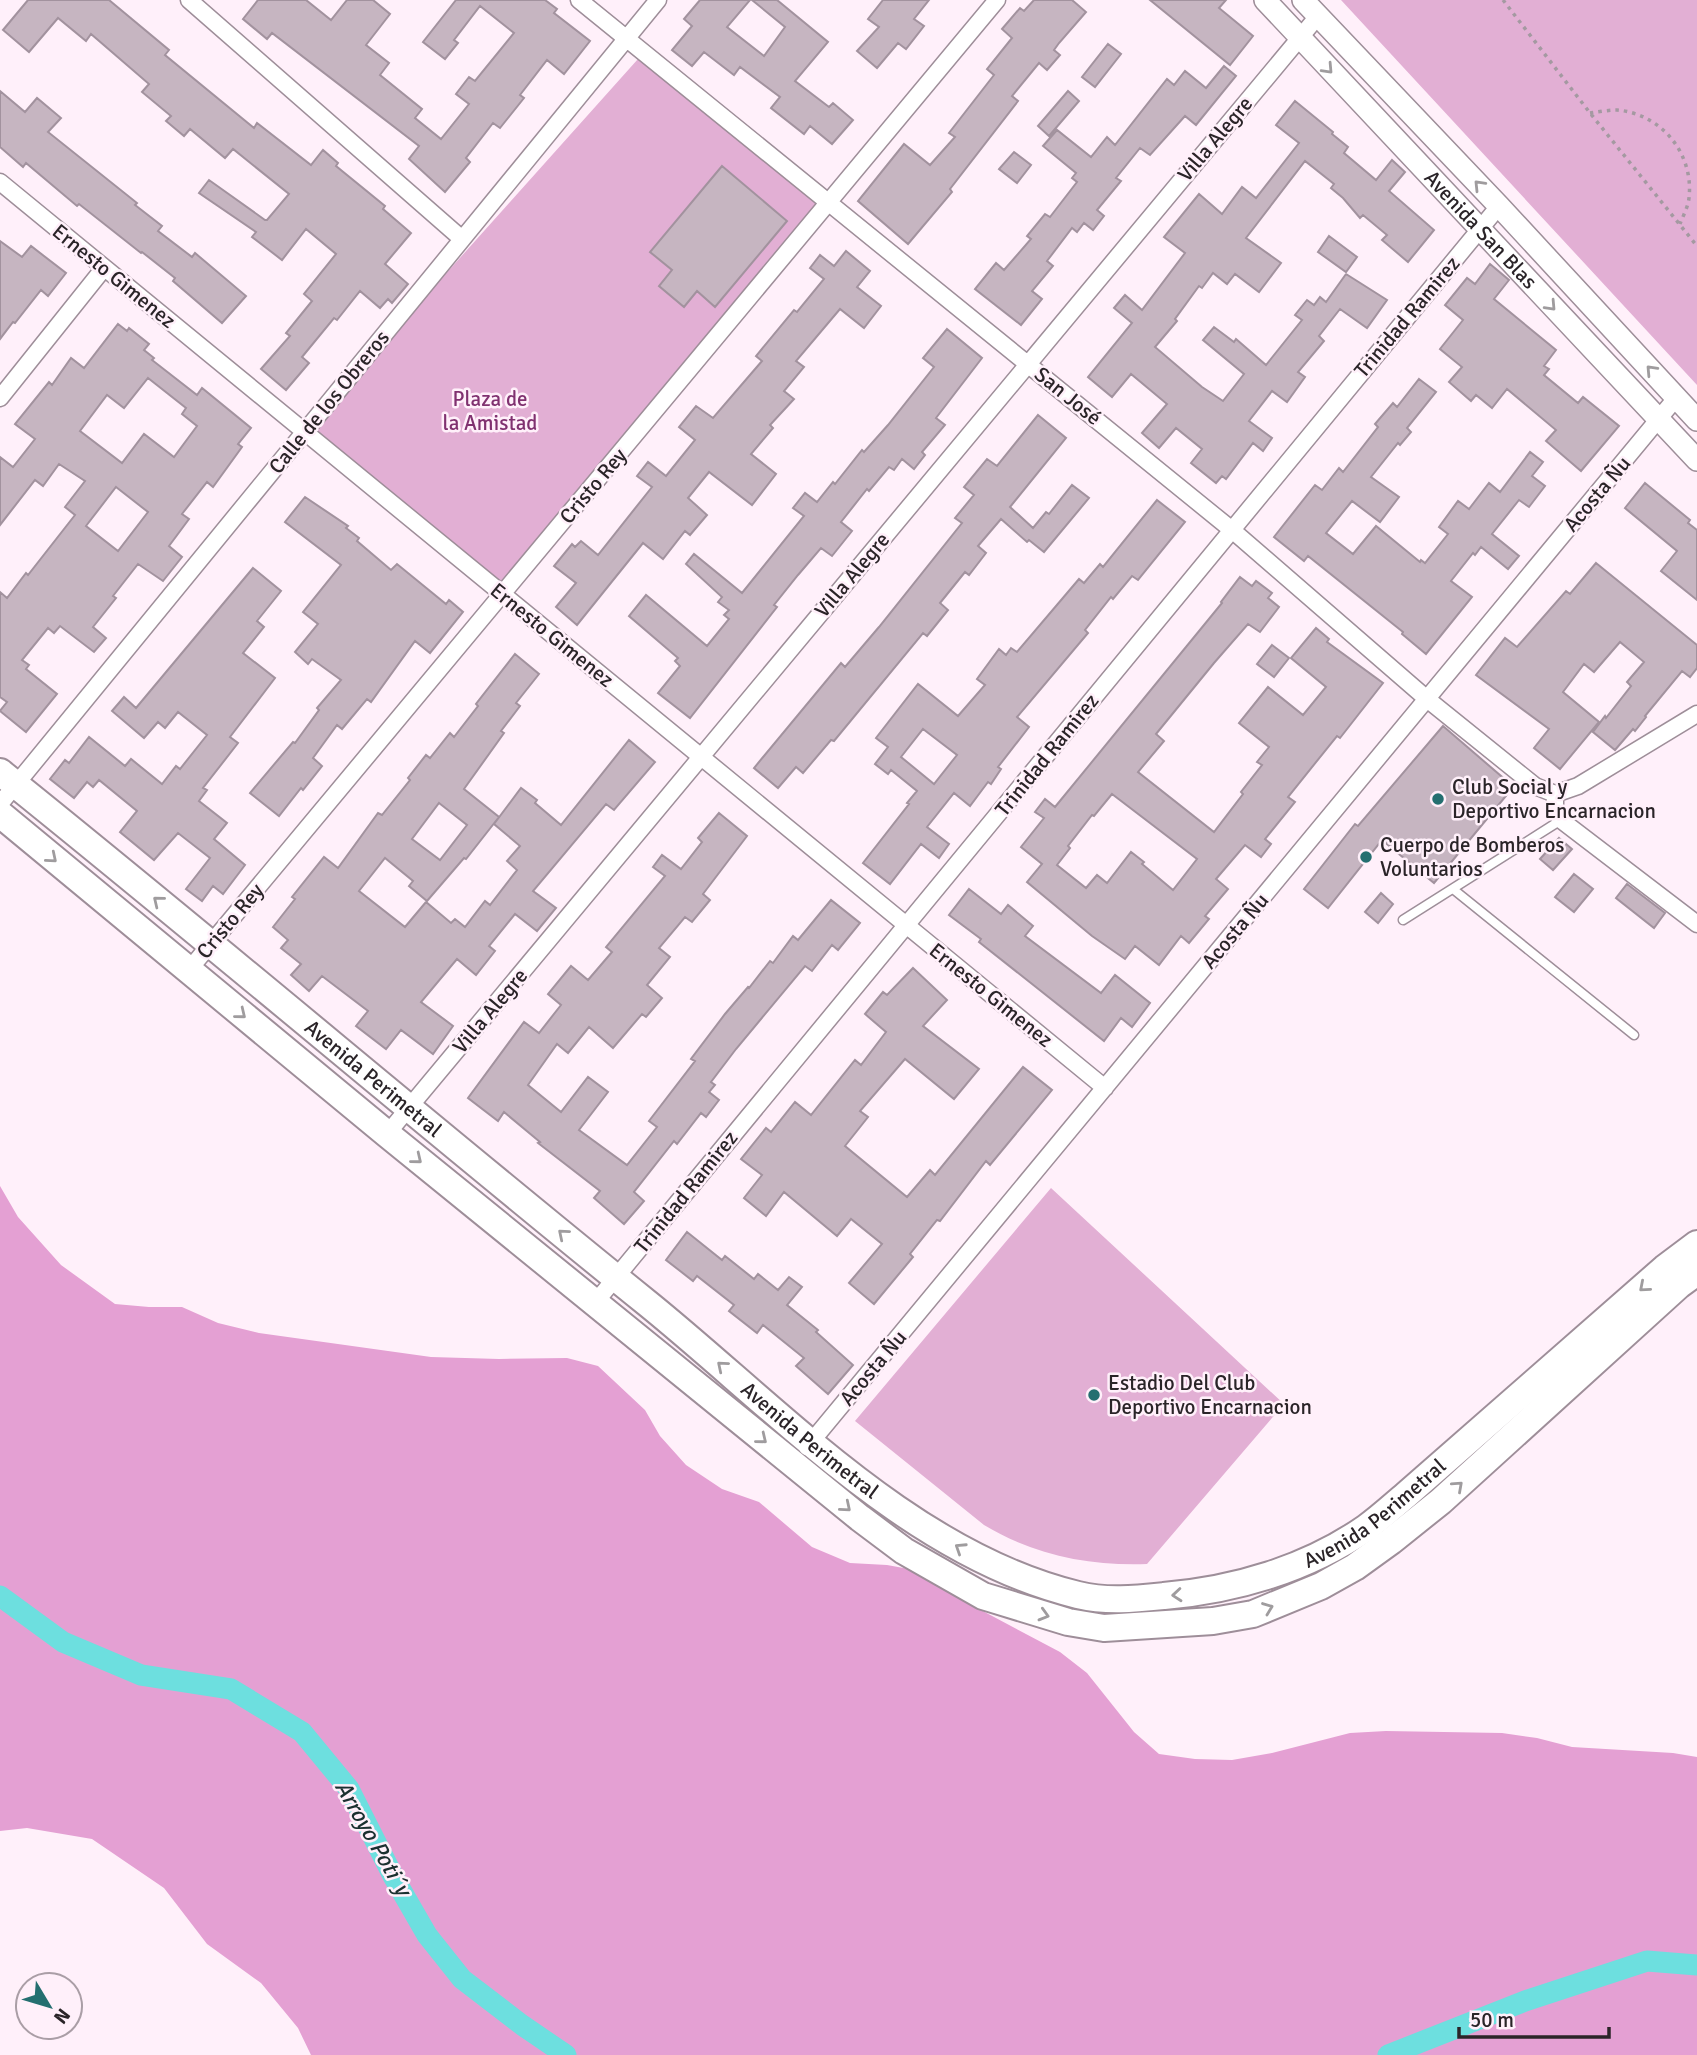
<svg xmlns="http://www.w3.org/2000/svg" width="1697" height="2055" font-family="Signika,sans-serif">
  <rect width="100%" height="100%" fill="#fff0fa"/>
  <path fill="#e2afd4" d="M1341,0H1697V385Z
    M638,59L820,206L502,594L305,431Z
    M1051,1188L1284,1404L1147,1564C1089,1566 1034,1555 984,1525L855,1421Z"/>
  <path fill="#e4a0d3" d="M0,1186L18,1217L61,1265L115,1304L149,1307H182L218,1323L259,1333L431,1357L499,1359L567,1358L598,1366L645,1410L660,1436L686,1465L722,1489L759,1502L812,1547L850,1563L887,1565L920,1571L979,1609L1060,1652L1087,1673L1134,1732L1159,1754L1195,1759L1232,1760L1272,1753L1350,1733L1386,1731L1502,1733L1537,1738L1572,1747L1673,1753L1697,1757V2055H311L298,2028L261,1983L207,1944L164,1888L92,1839L27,1828L0,1831Z"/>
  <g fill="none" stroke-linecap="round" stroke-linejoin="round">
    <path stroke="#6ddfdf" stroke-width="21" d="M0,1596L63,1642L141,1675L231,1689L302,1732L349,1789L393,1876L427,1935L462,1979L522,2025L566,2055
      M1388,2055L1525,2001L1647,1961L1697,1965"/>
  </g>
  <path fill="#c6b5c1" stroke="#a2929e" stroke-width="2" fill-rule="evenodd" d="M28,0H109L169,50L165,55L254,128L257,123L311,165L323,150L338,163L336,166L385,206L383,209L411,233L385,264L408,284L392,303L388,299L380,308L360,291L337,320L334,318L302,357L309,363L286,390L261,369L290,336L286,333L312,301L304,294L336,254L306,229L282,260L252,237L256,232L199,193L209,180L265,220H267L289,194L233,149L225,158L190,129L184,136L166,121L171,116L142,92L149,84L91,34L86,41L58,18L29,52L3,30Z
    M258,0H306L331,20L347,0H373L390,14L366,45L389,63L380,75L422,109L415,118L441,139L469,104L456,94L469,77L475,81L514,33L480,6L454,40L458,43L445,59L423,42L456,0H545L557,9L554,13L590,41L564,74L547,60L520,95L524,98L500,128L493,123L466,158L470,162L445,192L409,159L419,146L272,33L267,39L243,19Z
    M700,0H750L727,27L764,56L785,27L752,0H777L828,42L795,81L829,107L833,103L853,120L832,144L810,126L804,134L771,108L780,97L740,67L734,75L704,52L692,66L672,50L692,26L684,19Z
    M883,0H929L914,19L924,26L906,49L898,43L877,68L857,51L879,27L868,19Z
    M1034,0H1072L1086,12L1059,43L1054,50L1060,55L1047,70L1039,63L1012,96L1018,101L950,189L952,192L908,244L858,201L904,144L930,165L955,137L949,133L994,75L987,69L1012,38L1002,29L1020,8L1024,11Z
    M1150,0H1226L1219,8L1253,36L1230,65Z
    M1108,44L1121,54L1095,87L1082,77Z
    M1224,66L1236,76L1196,125L1185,116L1150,155L1140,148L1116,178L1121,181L1097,210L1104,216L1093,230L1084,223L1077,232L1072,228L1047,261L1053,266L1032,291L1042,299L1021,325L975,289L996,263L1004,270L1031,239L1027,236L1045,214L1050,217L1077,182L1072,178L1076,173L1043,146L1057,130L1091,157L1107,137L1115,145L1167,79L1174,85L1185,71L1206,88Z
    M0,91L25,112L37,98L61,118L48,132L137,203L135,205L162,226L158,231L192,257L195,253L246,296L222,323L173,281L175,278L142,252L141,253L79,204L77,206L26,163L23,167L0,147Z
    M1068,91L1079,101L1049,136L1038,126Z
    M1295,101L1333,132L1332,134L1348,147L1344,153L1376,180L1392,160L1405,172L1389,191L1434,230L1408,262L1382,240L1387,235L1363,215L1360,218L1343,198L1331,188L1334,184L1305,161L1246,238L1281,263L1259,292L1235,274L1227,284L1213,273L1202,288L1199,286L1175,319L1177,321L1155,347L1202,387L1223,401L1244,374L1203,340L1214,327L1234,342L1236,339L1266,365L1302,320L1295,315L1307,300L1314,305L1320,297L1326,302L1346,274L1387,300L1367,328L1340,309L1319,336L1324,341L1298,372L1305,377L1287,402L1272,391L1249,421L1272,438L1263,451L1253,443L1226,479L1222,476L1216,483L1191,463L1202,449L1176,428L1159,448L1142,433L1167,404L1131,374L1112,397L1088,377L1132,323L1114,308L1125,295L1142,310L1185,253L1164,237L1199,194L1222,214L1242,187L1256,198L1299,143L1276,125Z
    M1014,152L1031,165L1017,183L999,169Z
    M722,166L787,221L715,307L697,291L684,307L659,286L672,270L650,252Z
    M1329,236L1357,257L1346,272L1318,252Z
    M0,241L22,257L31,246L66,273L48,296L41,290L15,323L13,322L0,339Z
    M846,251L870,271L857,287L881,306L864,328L840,309L796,361L804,367L784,391L794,399L770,425L773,428L751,454L776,474L752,505L709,472L688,498L707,515L690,535L685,531L663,559L643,543L577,625L556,607L576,583L554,566L572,544L575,547L581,541L598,555L652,487L637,476L648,462L666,476L695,440L679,427L696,406L713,418L762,361L756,356L794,310L797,312L824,279L810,268L820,255L834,266Z
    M1490,264L1509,280L1494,299L1556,350L1544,366L1549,369L1544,375L1578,403L1583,397L1619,426L1581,471L1546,441L1556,430L1507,389L1492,408L1476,395L1471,401L1449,382L1462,367L1440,349L1463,320L1445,305L1467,278L1475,284Z
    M118,324L127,331L129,328L149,344L144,350L154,358L152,360L197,395L202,388L251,428L238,444L242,447L213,487L207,482L182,514L189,519L169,546L182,557L163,581L138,564L113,596L116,598L93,627L106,638L94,652L60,626L54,633L48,628L22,660L29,665L26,669L57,694L26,732L0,711L7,702L0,697V592L7,598L26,573L28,575L75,515L65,507L85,481L59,464L43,486L35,480L0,525V457L13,467L35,439L15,424L49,382L52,385L71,358L84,368ZM148,378L186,408L182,414L197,426L174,457L144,434L122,463L80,431L107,395L124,408ZM116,487L148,512L118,551L86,526Z
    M947,329L982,358L936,418L945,425L922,452L925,455L914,469L902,459L894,470L889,467L869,491L867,489L841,522L852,531L832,556L821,548L798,575L774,605L777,607L690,718L658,693L680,666L675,661L678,658L629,616L646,595L707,646L729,619L724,615L729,610L718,602L722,597L686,564L694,554L742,593L804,516L793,508L805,493L817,502L833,482L835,484L862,450L864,452L888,425L934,367L923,358Z
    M1419,379L1436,392L1407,428L1411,432L1400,445L1398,443L1371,477L1399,497L1380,522L1352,501L1326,533L1353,554L1376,526L1420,562L1421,560L1425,563L1448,534L1439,527L1458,501L1469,509L1489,483L1500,492L1530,452L1543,462L1532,476L1545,486L1529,507L1519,500L1492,534L1519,556L1508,569L1481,547L1475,555L1473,553L1451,581L1472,597L1426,654L1402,634L1403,632L1308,556L1304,561L1274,537L1315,485L1322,490L1339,468L1343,472L1378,427L1375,424L1393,403L1397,407Z
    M1038,415L1066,438L1010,507L1033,528L1046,512L1049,514L1072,485L1089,498L1044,552L1029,540L1027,542L1001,519L978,546L986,553L969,575L965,572L940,603L948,610L927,636L923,633L834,741L831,740L803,773L796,767L778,788L754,768L841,663L845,667L879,627L962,523L955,518L974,495L964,487L987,459L997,466Z
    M1645,483L1690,520L1688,523L1697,530V600L1661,571L1677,551L1625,508Z
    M305,497L348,526L346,528L359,538L357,541L391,570L397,564L446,604L449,600L463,612L430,653L415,641L371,702L367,699L342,729L337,725L313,758L322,766L303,790L301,788L279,816L250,793L293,742L295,743L319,710L317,708L341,680L312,659L308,664L295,652L318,624L303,612L341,565L285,522Z
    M1157,500L1185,522L1138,580L1132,576L1113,599L1111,597L1085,630L1088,633L1017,717L1029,727L998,767L1001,769L991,784L988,782L970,806L954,793L927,827L949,844L939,858L921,844L890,884L863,863L909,804L907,803L917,791L891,770L888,774L875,764L888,747L876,738L918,684L958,716L985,685L977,679L999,649L1006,655L1011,648L1017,652L1079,579L1084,583L1100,564L1103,567ZM923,729L957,755L934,784L901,757Z
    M1596,563L1697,645V668L1690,677L1682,671L1645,716L1646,717L1635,731L1633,729L1615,750L1593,732L1605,716L1606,718L1631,686L1627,682L1644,662L1620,642L1594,672L1584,664L1563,692L1599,722L1560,769L1534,748L1549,729L1476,675L1505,638L1517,647L1566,591L1570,594Z
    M253,568L281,591L257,621L264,627L243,653L275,678L230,737L238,743L203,788L207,790L199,801L227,823L214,839L245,865L223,894L213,886L202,901L186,889L210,858L178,833L154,860L120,832L137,811L99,780L93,787L87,782L74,798L50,779L65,760L69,763L89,737L125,766L131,759L162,784L176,766L180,769L207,735L178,712L165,728L158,722L144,738L112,711L124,697L136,708Z
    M1240,577L1252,586L1256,581L1272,593L1268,598L1279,607L1260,632L1248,624L1214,663L1156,734L1164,741L1138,772L1214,832L1243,794L1241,792L1262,765L1257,762L1269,747L1239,723L1268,687L1303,715L1326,687L1291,658L1316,628L1329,639L1327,642L1383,683L1340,738L1337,736L1288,797L1295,802L1265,839L1271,844L1261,857L1245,845L1216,879L1228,889L1205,916L1209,919L1189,943L1181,936L1159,965L1135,946L1125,959L1092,936L1027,882L1042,864L1021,847L1044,818L1035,812L1045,799L1055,807L1222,603L1221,602ZM1112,794L1197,859L1173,890L1142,864L1144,862L1131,852L1107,883L1097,875L1086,888L1057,865L1070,848L1068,846L1092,815L1094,816Z
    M1272,645L1289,658L1274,677L1257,664Z
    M515,654L539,674L516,703L520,706L501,731L504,733L464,789L499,817L466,859L464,858L427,901L409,886L413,881L385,858L359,891L405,927L426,902L451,923L455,919L465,927L485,901L490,905L517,870L507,861L520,846L494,824L521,788L537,800L535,803L561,825L629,740L655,762L614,810L606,804L533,891L556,908L537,931L515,914L489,946L495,951L476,975L457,959L421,1002L453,1026L433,1054L401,1030L386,1049L356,1026L368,1011L322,976L309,991L291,975L301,964L281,948L288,940L273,927L295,899L292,897L324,857L338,868L378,813L382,815L410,780L408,778L426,755L430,758L450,733L454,737L478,706L476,704ZM439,803L467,825L440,860L412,839Z
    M1443,726L1508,782L1505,786L1510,791L1434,883L1382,840L1328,908L1304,889L1355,824L1358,826Z
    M719,813L747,836L703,894L710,900L692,922L685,917L659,948L670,957L647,985L662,998L646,1017L642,1014L613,1048L589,1027L568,1053L557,1044L528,1085L561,1112L588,1077L608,1092L579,1130L627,1165L657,1127L649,1121L695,1061L691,1059L725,1014L748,987L749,988L770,961L773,963L793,936L798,940L831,900L860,923L838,950L832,945L812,971L805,966L736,1049L711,1082L715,1085L709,1092L719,1100L706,1117L701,1113L677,1144L674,1141L634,1192L644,1201L624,1224L594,1198L600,1191L538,1143L540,1142L504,1112L498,1121L468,1098L524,1022L539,1033L561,1005L548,994L571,966L588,980L612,952L606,947L665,876L653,867L662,855L681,869L702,842L698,838Z
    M1559,838L1572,849L1553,870L1540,859Z
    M1574,874L1593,889L1574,912L1555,897Z
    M1627,884L1665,913L1654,928L1616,898Z
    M969,889L1001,914L1008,905L1033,926L1025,936L1101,993L1115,975L1150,1003L1132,1027L1121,1018L1104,1041L979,942L981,939L949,915Z
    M1381,893L1393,904L1378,923L1365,912Z
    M913,968L947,1000L923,1026L979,1069L954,1099L905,1059L860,1111L868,1117L845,1146L907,1197L930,1170L935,1175L1023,1067L1052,1090L990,1165L986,1161L940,1221L937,1220L910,1254L913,1257L874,1304L849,1283L882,1244L851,1219L837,1236L784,1192L766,1216L744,1198L762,1175L741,1159L766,1128L771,1132L795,1102L811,1115L855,1060L861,1065L886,1032L865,1014L883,992L887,995Z
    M687,1232L722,1260L725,1256L754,1279L758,1274L778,1290L789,1277L802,1287L787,1305L818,1330L816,1332L853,1365L828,1394L796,1366L804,1358L763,1325L757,1333L729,1311L734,1305L697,1276L693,1281L666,1260Z"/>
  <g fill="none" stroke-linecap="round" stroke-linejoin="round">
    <defs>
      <path id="service" d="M1453,889L1634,1035
        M1403,920L1561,820"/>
      <path id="minor" d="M189,0L462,239
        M579,0L1232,530L1427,699L1535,786L1555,794
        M0,182L1105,1088
        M0,398L104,268
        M1555,794V810L1561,820L1697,924
        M1555,794L1578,786L1697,714
        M0,804L658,0
        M188,971L997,0
        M387,1134L1318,16
        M594,1304L1499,206
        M807,1447L1676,398"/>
      <g id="tertiary">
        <path id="s1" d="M1265,0L1697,460"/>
        <path d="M1303,0L1499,206L1697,420"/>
      </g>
      <g id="primary">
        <path id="s2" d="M0,772C218,947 430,1128 647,1303C777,1408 911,1555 1078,1595C1107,1602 1135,1599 1164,1596C1235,1590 1307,1569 1366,1528C1380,1518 1393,1506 1406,1495L1665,1268L1697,1244"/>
        <path d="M0,814L387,1134L860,1518L904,1551L983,1596L1068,1622L1104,1628L1213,1621L1253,1614L1321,1586L1355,1567L1391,1541L1441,1501L1679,1285L1697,1272"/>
      </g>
    </defs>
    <use href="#service" stroke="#9e8e99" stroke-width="11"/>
    <use href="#minor" stroke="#9e8e99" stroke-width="19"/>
    <use href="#tertiary" stroke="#9e8e99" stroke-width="24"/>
    <use href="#primary" stroke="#9e8e99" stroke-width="30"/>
    <path stroke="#a499a1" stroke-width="3.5" stroke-dasharray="3.5 5" stroke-linecap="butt" d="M1503,0L1590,113L1697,246
      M1590,113C1598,112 1608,110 1617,110C1662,114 1694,154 1689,198C1688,207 1683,216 1680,224"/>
    <use href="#service" stroke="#fff" stroke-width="8"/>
    <use href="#minor" stroke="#fff" stroke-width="16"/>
    <use href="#tertiary" stroke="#fff" stroke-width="21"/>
    <use href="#primary" stroke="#fff" stroke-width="26"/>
  </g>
  <defs><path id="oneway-chevron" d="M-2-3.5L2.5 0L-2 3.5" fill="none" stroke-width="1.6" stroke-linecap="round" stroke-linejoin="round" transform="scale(1.75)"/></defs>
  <g stroke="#9f9c9e">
    <use href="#oneway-chevron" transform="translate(1328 69) rotate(47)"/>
    <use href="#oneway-chevron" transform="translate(1479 185) rotate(-134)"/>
    <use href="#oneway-chevron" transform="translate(1551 306) rotate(47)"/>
    <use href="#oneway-chevron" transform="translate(1651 370) rotate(-133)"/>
    <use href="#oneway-chevron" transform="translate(52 858) rotate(40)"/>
    <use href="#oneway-chevron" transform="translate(158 901) rotate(-141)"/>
    <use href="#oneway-chevron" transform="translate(241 1014) rotate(39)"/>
    <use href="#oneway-chevron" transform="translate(417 1159) rotate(39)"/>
    <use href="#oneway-chevron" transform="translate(563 1234) rotate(-140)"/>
    <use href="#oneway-chevron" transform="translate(1644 1287) rotate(139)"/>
    <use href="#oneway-chevron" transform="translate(722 1366) rotate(-140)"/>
    <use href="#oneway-chevron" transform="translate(762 1439) rotate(39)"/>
    <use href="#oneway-chevron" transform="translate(1458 1486) rotate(-42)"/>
    <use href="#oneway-chevron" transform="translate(846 1507) rotate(40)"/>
    <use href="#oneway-chevron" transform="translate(960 1548) rotate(-147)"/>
    <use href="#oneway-chevron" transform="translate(1177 1595) rotate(175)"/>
    <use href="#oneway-chevron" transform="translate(1268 1608) rotate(-21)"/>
    <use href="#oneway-chevron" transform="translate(1044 1615) rotate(16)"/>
  </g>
  <g fill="#246f70" stroke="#fff0fa" stroke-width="2.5">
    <circle cx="1438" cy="799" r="7"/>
    <circle cx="1366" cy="857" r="7"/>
    <circle cx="1094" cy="1395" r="7"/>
  </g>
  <g text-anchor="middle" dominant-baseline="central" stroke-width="5" stroke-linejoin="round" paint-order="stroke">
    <g font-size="21" fill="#2a2428" stroke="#fff0fa">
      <text transform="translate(1215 139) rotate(-50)">Villa Alegre</text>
      <text stroke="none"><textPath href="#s1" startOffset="315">Avenida San Blas</textPath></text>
      <text transform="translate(114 276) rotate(39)">Ernesto Gimenez</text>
      <text transform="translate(1407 317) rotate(-50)">Trinidad Ramirez</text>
      <text transform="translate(1068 396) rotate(39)">San José</text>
      <text transform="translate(329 402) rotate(-51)">Calle de los Obreros</text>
      <text transform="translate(593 486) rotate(-50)">Cristo Rey</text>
      <text transform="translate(1597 494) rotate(-50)">Acosta Ñu</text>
      <text transform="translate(852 575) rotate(-50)">Villa Alegre</text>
      <text transform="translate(552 635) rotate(39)">Ernesto Gimenez</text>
      <text transform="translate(1047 755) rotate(-51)">Trinidad Ramirez</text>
      <text transform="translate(230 921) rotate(-50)">Cristo Rey</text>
      <text transform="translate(1235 931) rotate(-50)">Acosta Ñu</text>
      <text transform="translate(991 995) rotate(39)">Ernesto Gimenez</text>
      <text transform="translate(490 1011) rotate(-50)">Villa Alegre</text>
      <text stroke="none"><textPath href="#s2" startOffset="483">Avenida Perimetral</textPath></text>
      <text transform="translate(686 1192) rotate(-51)">Trinidad Ramirez</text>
      <text transform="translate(873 1368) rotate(-50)">Acosta Ñu</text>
      <text stroke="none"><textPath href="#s2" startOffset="1050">Avenida Perimetral</textPath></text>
      <text stroke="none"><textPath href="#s2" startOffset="1680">Avenida Perimetral</textPath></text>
    </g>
    <g font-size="21" fill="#803170" stroke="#fff0fa">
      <text x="490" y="399">Plaza de<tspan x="490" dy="24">la Amistad</tspan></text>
    </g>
    <g font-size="21" fill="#2a2428" stroke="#fff0fa" text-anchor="start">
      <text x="1452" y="787">Club Social y<tspan x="1452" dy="24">Deportivo Encarnacion</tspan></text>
      <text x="1380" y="845">Cuerpo de Bomberos<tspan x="1380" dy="24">Voluntarios</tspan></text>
      <text x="1108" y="1383">Estadio Del Club<tspan x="1108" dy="24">Deportivo Encarnacion</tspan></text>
    </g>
    <g font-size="23" font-style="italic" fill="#1b3030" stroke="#fff0fa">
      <text transform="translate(373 1838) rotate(60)">Arroyo Poti´y</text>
    </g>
  </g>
  <g transform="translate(49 2006) rotate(128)"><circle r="33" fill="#fff0fa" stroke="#aa9ea6" stroke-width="2"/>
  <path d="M0-5L12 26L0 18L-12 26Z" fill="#246f70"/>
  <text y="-10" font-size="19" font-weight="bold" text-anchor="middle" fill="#2a2428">N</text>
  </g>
  <path d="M1459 2027v10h150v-10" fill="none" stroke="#2a2428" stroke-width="3.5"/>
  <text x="1470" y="2027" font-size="21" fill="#2a2428" stroke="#fff0fa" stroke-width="5" paint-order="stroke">50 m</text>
</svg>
